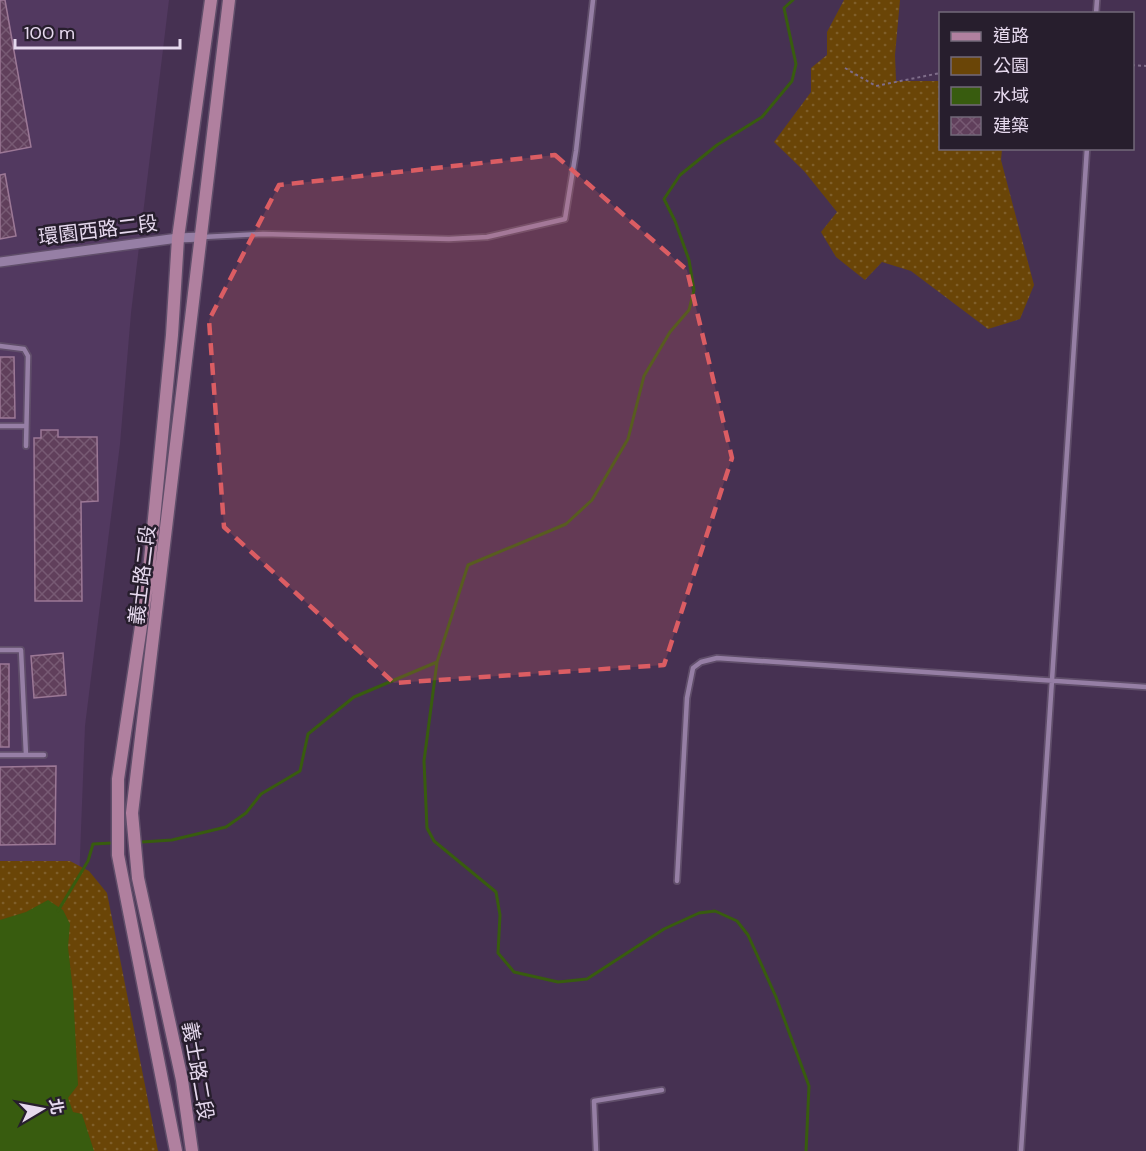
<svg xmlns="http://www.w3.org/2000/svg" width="1146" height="1151" font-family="'DM Sans','Noto Sans TC',sans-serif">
  <defs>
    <pattern id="green-dots" width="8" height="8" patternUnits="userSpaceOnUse" patternTransform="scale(1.5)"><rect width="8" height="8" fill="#6a4507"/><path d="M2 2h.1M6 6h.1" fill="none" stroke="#7f5f2b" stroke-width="1.8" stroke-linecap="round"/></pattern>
    <pattern id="building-cross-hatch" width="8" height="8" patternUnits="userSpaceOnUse" patternTransform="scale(1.5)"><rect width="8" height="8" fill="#603f5b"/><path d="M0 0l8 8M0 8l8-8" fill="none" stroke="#775a73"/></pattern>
  </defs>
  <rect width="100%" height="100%" fill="#463152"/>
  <path fill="#523960" d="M0,0H169L131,313L120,444L85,726L79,882L0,1151Z"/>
  <path fill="url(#green-dots)" d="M844,0H900L895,55L896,81H940V148L1002,149L1001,160L1034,285L1020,319L988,329L911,271L882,262L865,280L836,257L821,232L837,212L804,171L774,142L811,92V68L827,55V32Z
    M0,861H70L89,871L107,893L158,1151H0Z"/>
  <path fill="#385c0f" d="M48,900L63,910L70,924L68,947L73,991L78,1085L68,1098L73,1112L82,1114L94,1151H0V920L26,912Z"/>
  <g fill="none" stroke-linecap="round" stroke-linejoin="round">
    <path stroke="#385c0f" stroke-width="3" d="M437,662L424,761L427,828L434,841L496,892L500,915L498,953L514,972L558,982L587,979L664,929L699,913L715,911L737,921L748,935L776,997L809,1086L806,1151
      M142,842L172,840L226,827L246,813L261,794L300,771L308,734L354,697L437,662L468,565L566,524L592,500L628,439L644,376L670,332L689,310L694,290L689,260L675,221L664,199L680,175L717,145L762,117L792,81L796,64L784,8L793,0
      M58,911L88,861L93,844L112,843"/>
  </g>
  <path fill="url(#building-cross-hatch)" stroke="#9c7896" stroke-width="1.5" d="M0,0H5L31,147L0,153Z
    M5,174L16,236L0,239V175Z
    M0,357H14L15,418H0Z
    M41,430H58V437H97L98,501L81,502L82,601H35L34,438H41Z
    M63,653L66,695L34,698L31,656Z
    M0,664H9V747H0Z
    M56,766L55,844L0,845V767Z"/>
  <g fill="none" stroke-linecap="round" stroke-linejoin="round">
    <defs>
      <path id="lane" d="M1096,14L1097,0
        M203,237L263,234L449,239L487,237L565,219L576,151L593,0
        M0,346L24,349L28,356L26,446
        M0,426H25
        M0,650H21L26,755
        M0,755H44
        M677,881L687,698L693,668L701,662L717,658L1146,687
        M596,1151L594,1101L662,1090
        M1021,1151L1087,148"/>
      <path id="street" d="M0,262L178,238L201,237"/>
      <path id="secondary" d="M176,1151L118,855V779L148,580L172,335L178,238L211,0
        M192,1151L182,1080L138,878L132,813L229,0"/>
    </defs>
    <use href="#lane" stroke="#604e6a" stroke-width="8"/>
    <use href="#street" stroke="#604e6a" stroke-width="12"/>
    <use href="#secondary" stroke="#604e6a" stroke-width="15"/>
    <path stroke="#7f6d8a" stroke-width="2" stroke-dasharray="3 3" stroke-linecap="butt" d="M1132,65L1146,66
      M845,68L876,86L940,73"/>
    <use href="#lane" stroke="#967fa5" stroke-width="4.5"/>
    <use href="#street" stroke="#967fa5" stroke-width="9"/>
    <use href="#secondary" stroke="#b0809f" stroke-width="12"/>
  </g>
  <path fill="#db5d63" fill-opacity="0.2" stroke="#db5d63" stroke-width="4.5" stroke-dasharray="12 8" stroke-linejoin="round" d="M555,155L687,270L732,458L664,665L394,683L224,527L209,320L279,185Z"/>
  <g text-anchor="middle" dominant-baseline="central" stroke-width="5" stroke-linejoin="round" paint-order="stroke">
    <g font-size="20" fill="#e6d9ee" stroke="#271e2d">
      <text transform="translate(98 230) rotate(-7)">環園西路二段</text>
      <text transform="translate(142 575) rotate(-83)">義士路二段</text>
      <text transform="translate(198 1071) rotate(80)">義士路二段</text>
    </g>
  </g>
  <rect x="939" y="12" width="195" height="138" fill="#271e2d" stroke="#73697a" stroke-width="1.5"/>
  <rect x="951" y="32" width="30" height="9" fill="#b0809f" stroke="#73697a" stroke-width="1.5"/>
  <text x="993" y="42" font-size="18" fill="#e6d9ee">道路</text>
  <rect x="951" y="57" width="30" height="18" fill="#6a4507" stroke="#73697a" stroke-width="1.5"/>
  <text x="993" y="72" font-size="18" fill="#e6d9ee">公園</text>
  <rect x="951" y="87" width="30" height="18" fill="#385c0f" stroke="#73697a" stroke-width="1.5"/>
  <text x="993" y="102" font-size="18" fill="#e6d9ee">水域</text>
  <rect x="951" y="117" width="30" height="18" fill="url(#building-cross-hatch)" stroke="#73697a" stroke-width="1.5"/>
  <text x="993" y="132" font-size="18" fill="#e6d9ee">建築</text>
  <g transform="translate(42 1109) rotate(80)" stroke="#271e2d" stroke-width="4.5" paint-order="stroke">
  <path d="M0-4.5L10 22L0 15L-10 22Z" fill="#e6d9ee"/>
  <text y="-9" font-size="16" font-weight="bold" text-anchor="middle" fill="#e6d9ee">北</text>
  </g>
  <path d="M15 39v9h165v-9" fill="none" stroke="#e6d9ee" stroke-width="3"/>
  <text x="24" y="39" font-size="18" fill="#e6d9ee" stroke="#271e2d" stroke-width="4.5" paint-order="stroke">100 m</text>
</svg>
